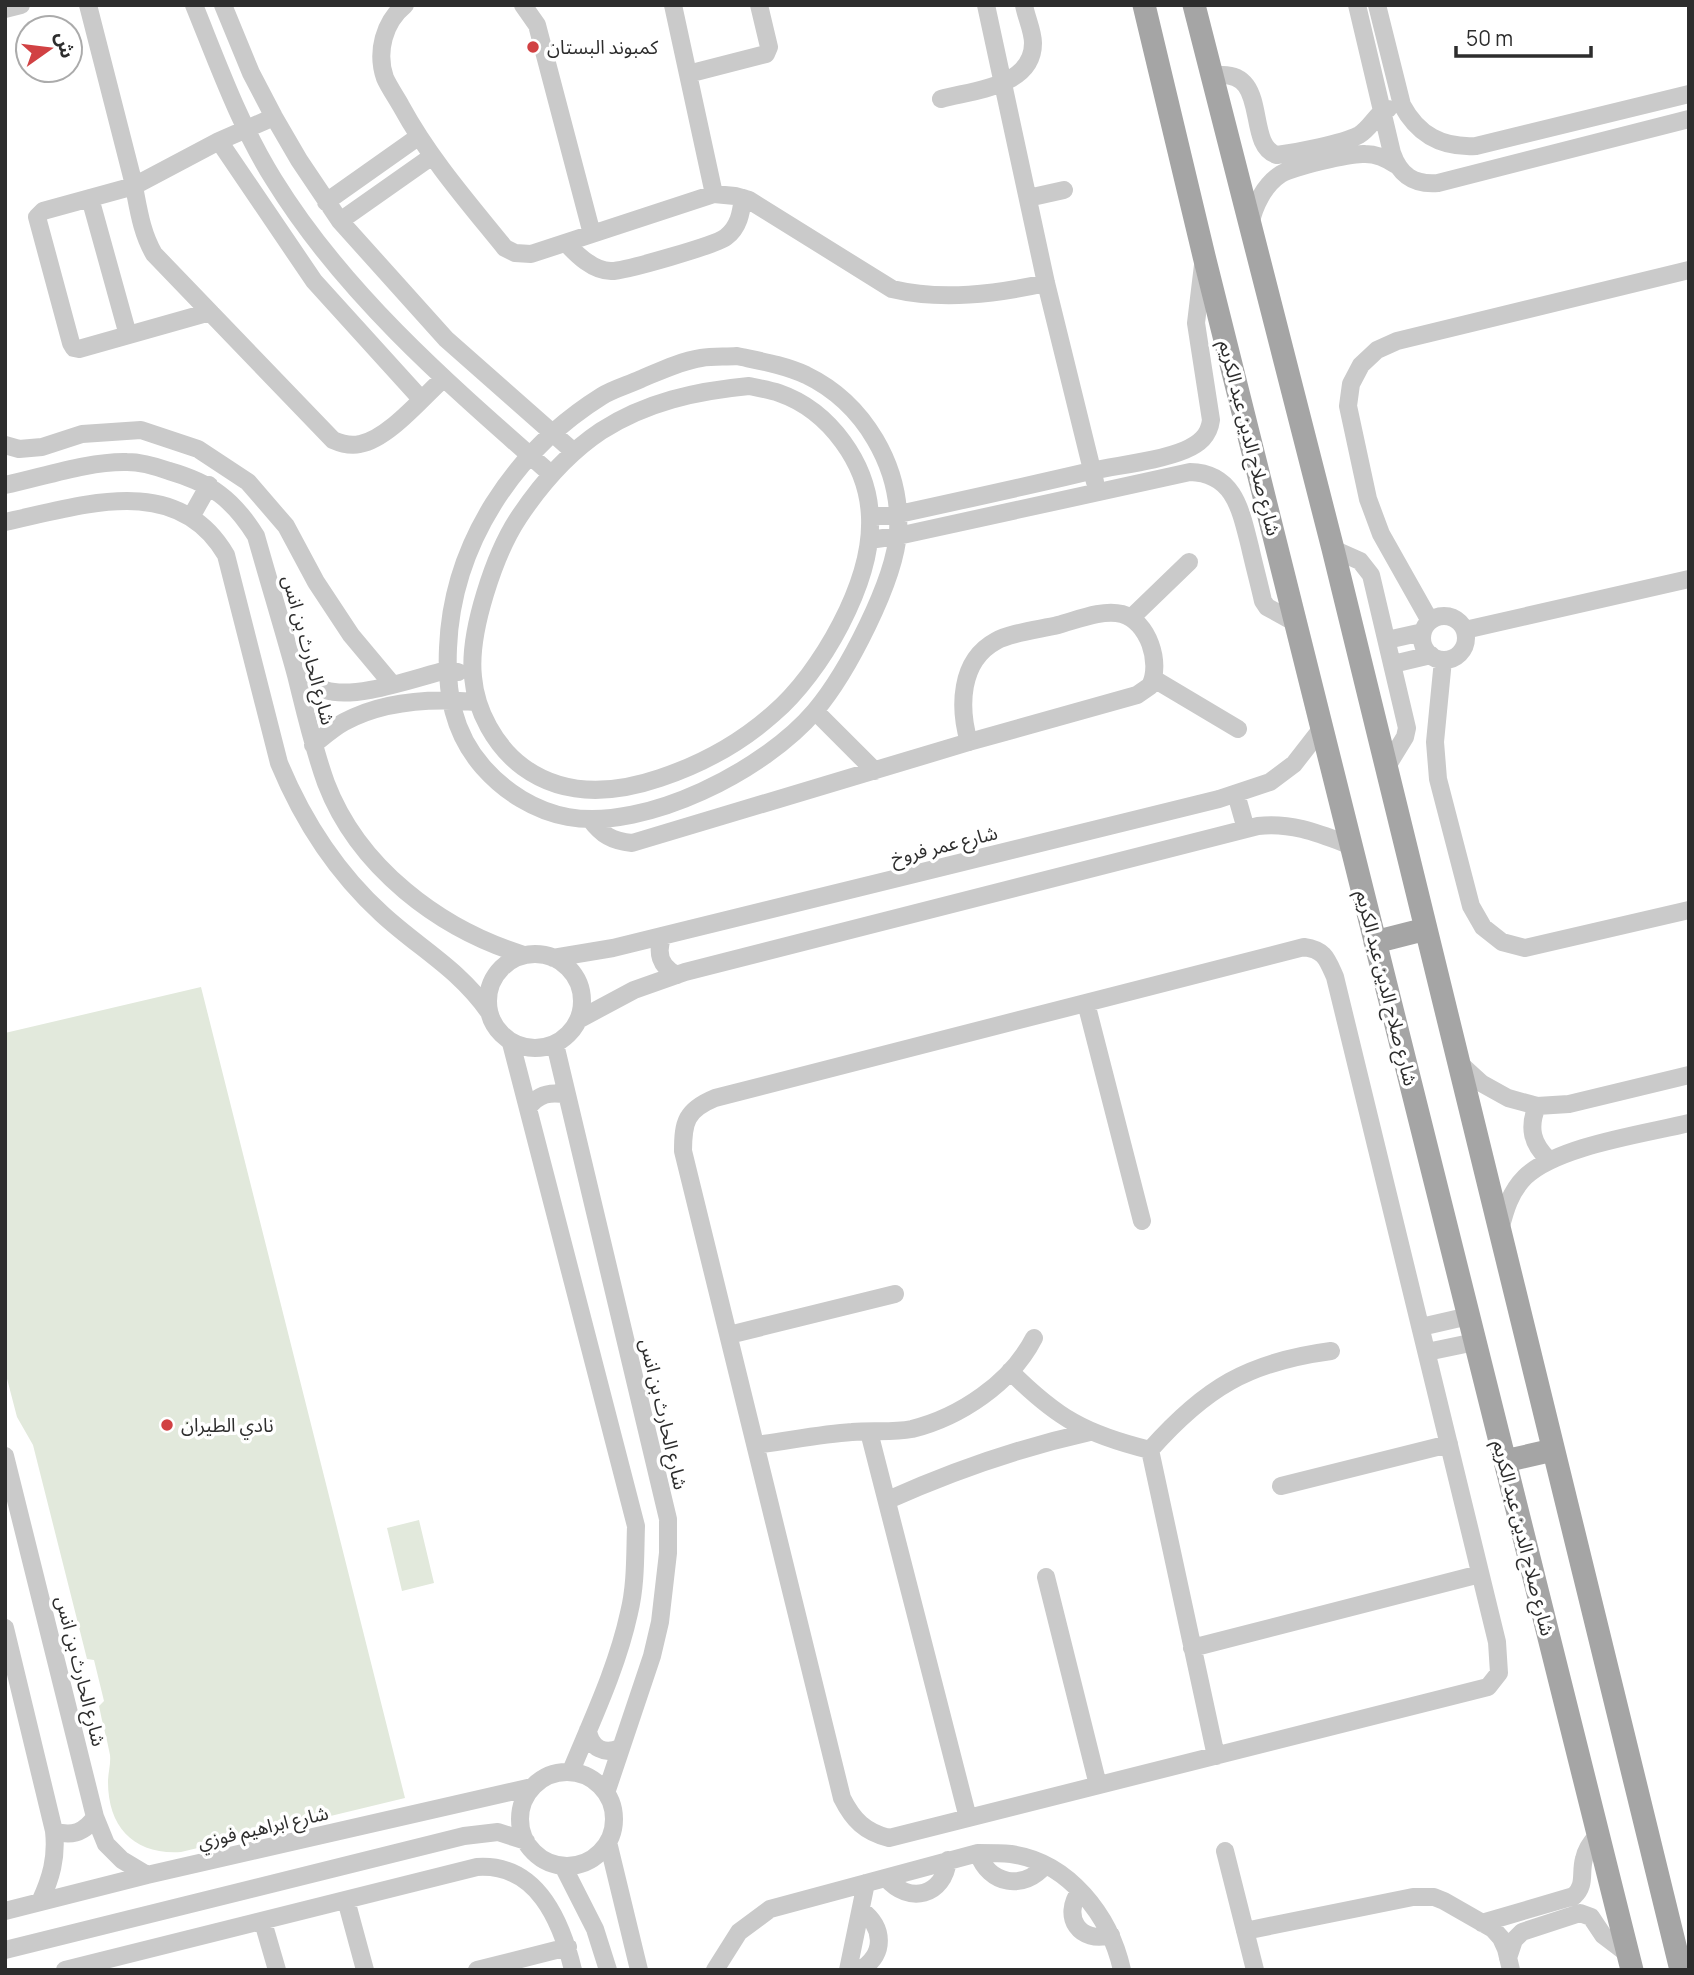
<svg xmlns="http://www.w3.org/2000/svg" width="1694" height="1975" font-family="Manrope,'Noto Sans Arabic',sans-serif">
  <rect width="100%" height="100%" fill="#fff"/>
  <path fill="#e2e9dc" d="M201,987L405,1798L181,1852C135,1855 108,1828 108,1782C108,1773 111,1764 110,1755C107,1739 102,1722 99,1706L104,1701L94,1660L87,1659L33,1445L17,1417L5,1371V1033Z
    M419,1520L434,1583L402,1591L387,1528Z"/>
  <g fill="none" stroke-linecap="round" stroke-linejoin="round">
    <path stroke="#cacaca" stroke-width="18" d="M88,5C103,62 117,120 132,177C138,204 140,230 154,254L333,440C342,444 351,446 360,444C388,439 422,398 443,379
      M194,5C218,64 240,126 274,180C345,295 451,386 551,474
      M223,5L251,73L274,117L299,160L340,221L446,339L574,452
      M405,5C384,22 376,52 385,78C389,87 396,97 401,106C430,159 467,201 505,248L515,253L531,254L714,194L735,196L749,200L892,289C942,301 996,294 1046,283
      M523,5L537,25L592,234
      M673,5L714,194
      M986,5L1046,283L1095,482
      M1357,5L1392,153C1400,176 1414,185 1438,183L1689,119
      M1377,5L1402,105C1418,135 1442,148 1476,146L1689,94
      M5,9L21,5
      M688,74L766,54L769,47L759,5
      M1212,76C1273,65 1243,145 1277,155C1298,152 1341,144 1359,135C1371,128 1377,112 1388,109
      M941,99C973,90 1033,87 1033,43C1033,31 1026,17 1024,5
      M219,141L314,281L421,399
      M90,198L128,335
      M1028,198L1064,190
      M326,202L418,137
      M340,221L431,157
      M1250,225C1254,206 1264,185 1281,174C1293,167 1350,153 1365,154C1377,154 1386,158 1396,165
      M566,243C577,255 593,271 611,271C625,271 716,245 726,237C739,227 741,213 743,198
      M210,312L79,349L74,348L71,343L37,217L43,211L134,186L219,141L274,117
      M737,356C760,361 784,365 806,375C864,403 902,467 898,532C895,581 847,673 815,711C765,770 646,831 568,817C535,811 505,792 483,767C453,733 446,692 448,648C452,544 514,451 602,396C613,389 628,385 641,379C660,371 681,361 701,358C713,356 725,357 737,356Z
      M749,386C759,388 770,390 779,393C805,402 827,420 843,442C859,464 869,490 870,517C873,582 821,673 773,714C739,744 702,764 660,778C613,794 564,797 523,767C495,746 476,711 473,677C468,632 495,553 519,517C541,484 568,453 601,431C646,402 696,391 749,386Z
      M5,445L19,449L42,447L82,434L141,430L198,449L248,482L286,526L316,582L351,635L392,684
      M5,485C43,477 89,461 127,462C141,462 155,466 169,471C211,483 233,499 256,536C269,582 283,628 296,675C305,711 313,747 326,783C358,867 439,929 524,955
      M191,517L209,485
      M870,517L899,514C963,500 1027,486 1091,471C1119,465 1159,461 1185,450C1199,444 1209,436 1211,420L1196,323L1203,265
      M5,522C81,506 177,471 226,555L279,763C303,821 335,871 382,914C420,949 458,968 489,1012
      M869,540L898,536L1190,472C1235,473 1241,512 1250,547C1254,565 1259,583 1263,601L1267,607L1296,623
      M1333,549L1360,561L1371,575L1407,728L1405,737L1386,768
      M1422 638a22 22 0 1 1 44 0a22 22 0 1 1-44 0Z
      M1131,618L1189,562
      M1430,621L1381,534L1368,499L1348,406L1351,384L1361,365L1377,350L1397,341L1689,270
      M1465,630L1689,579
      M1387,640L1423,632
      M1443,660L1435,742L1438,779L1471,906L1483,927L1502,942L1525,948L1689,910
      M1393,664L1431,655
      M296,675C305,681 314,687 325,690C356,700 414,678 447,670L458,672
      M1154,679L1238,729
      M815,711L875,771
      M313,745C323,737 333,728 344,722C384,700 433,698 477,702
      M1236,794L1246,829
      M590,819C602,835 612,841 632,843L969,742L1137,695L1150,686C1162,663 1148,621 1122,614C1102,609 1077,620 1058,625C1042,629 1009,633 996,641C959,661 959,708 969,742
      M663,936C656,952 660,967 677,975
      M1304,947C1325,950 1327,959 1335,977L1497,1642L1499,1673L1488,1687L889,1838C865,1832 853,1820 842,1798L683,1151C683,1122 686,1110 715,1098Z
      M488 1001a47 47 0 1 1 94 0a47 47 0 1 1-94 0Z
      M553,958L613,948L1219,799L1270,782L1294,764L1322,728
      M1086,1003L1142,1221
      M578,1020L634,990L685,972L1258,826C1292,822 1320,834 1352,846
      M511,1043L636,1526C635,1555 636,1585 629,1613C617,1668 592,1720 571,1771
      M555,1044L668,1519V1553L660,1622L652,1656L606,1793
      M1459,1063L1481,1083L1508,1098L1537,1106L1569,1104L1689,1075
      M1537,1106C1528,1128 1532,1144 1549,1160
      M528,1108C538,1094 551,1091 567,1095
      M1500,1230C1505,1210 1510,1192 1525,1177C1557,1146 1644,1134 1689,1123
      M1421,1327L1469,1316
      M729,1335L895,1294
      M1427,1352L1475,1342
      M1010,1371C1057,1418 1085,1434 1150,1450
      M869,1432L968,1818
      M756,1445C788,1441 820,1434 852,1432C873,1430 891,1433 912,1429C960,1417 1011,1383 1034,1338
      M1150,1450L1216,1756
      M1150,1450C1205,1388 1248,1362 1331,1351
      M5,1456L95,1817L106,1844L122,1860L147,1875
      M1281,1486L1449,1444
      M888,1500C955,1470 1018,1448 1090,1432
      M1046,1577L1098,1785
      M5,1628L54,1831C57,1858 51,1878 40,1902
      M1192,1648L1480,1574
      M588,1730C590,1748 605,1756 621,1747
      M520 1819a47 47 0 1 1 94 0a47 47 0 1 1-94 0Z
      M54,1831C72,1837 85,1832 95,1817
      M608,1842L639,1970
      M1225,1851L1255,1970
      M978,1853C989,1885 1024,1891 1045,1865
      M563,1866L595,1929L608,1970
      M886,1878C909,1905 944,1896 948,1860
      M1080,1891C1061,1917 1080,1944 1111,1935
      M346,1900L365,1970
      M5,1911L147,1875L532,1787
      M263,1922L277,1970
      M1482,1923L1574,1896C1586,1885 1580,1873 1584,1859C1586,1849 1591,1842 1598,1835
      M1245,1931L1413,1897H1434L1444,1901L1493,1929L1501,1938L1506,1949L1511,1970
      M5,1950L464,1836L498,1832L526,1841
      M1508,1958L1514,1940L1522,1932L1580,1913L1591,1917L1603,1935L1628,1954
      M65,1970L477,1867C537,1863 561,1920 573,1970
      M477,1970L568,1947
      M715,1970L739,1932L770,1909L978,1853C989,1853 1001,1853 1011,1854C1069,1862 1110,1916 1122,1970
      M848,1970L866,1883
      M860,1970C886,1954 884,1927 861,1910"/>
    <path stroke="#a5a5a5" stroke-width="23" d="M1144,5L1204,256L1632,1970
      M1194,5L1333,549L1681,1970
      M1375,942L1426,929
      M1505,1461L1553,1450"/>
  </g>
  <g fill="#d14143" stroke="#fff" stroke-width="2.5">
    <circle cx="533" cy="47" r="7"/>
    <circle cx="167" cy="1425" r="7"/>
  </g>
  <g text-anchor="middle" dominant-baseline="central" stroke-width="7" stroke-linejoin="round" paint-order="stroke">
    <g font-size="19" fill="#2d2d2d" stroke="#fff" text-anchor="start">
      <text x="547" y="47">كمبوند البستان</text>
      <text x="181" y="1425">نادي الطيران</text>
    </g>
    <g font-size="19" fill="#2d2d2d" stroke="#fff">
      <text transform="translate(1250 438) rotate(76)">شارع صلاح الدين عبد الكريم</text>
      <text transform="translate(309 650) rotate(75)">شارع الحارث بن انس</text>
      <text transform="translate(944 845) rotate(-14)">شارع عمر فروخ</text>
      <text transform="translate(1387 988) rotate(76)">شارع صلاح الدين عبد الكريم</text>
      <text transform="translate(664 1414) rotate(77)">شارع الحارث بن انس</text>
      <text transform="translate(1524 1538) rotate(76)">شارع صلاح الدين عبد الكريم</text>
      <text transform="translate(81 1671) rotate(76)">شارع الحارث بن انس</text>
      <text transform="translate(263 1827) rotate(-13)">شارع ابراهيم فوزي</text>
    </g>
  </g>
  <rect width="1694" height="1975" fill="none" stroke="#2d2d2d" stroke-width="14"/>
  <g transform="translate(49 49) rotate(76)"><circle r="33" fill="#ffffff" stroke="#ababab" stroke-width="2"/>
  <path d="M0-5L12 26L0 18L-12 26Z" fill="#d14143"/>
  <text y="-10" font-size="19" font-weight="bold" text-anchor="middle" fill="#2d2d2d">ش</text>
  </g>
  <path d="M1456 46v10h135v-10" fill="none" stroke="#2d2d2d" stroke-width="3.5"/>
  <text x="1466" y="46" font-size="21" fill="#2d2d2d" stroke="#ffffff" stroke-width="5" paint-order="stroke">50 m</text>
</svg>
